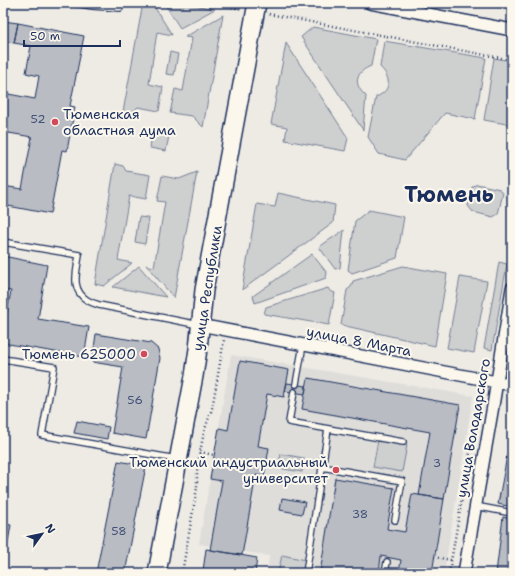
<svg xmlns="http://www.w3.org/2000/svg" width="515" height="576" font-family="'Shantell Sans',sans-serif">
  <rect width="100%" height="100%" fill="#eeebe4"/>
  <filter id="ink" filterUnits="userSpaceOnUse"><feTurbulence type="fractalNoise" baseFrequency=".025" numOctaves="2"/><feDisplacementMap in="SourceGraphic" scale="8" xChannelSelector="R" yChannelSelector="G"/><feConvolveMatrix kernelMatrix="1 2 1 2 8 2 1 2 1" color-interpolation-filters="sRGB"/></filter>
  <g filter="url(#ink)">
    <path fill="#deddda" d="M471,3H512V12Z
      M231,355L473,396L444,573H267L269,556L199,544Z"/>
    <path fill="#cecfcf" stroke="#747f96" d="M143,3H152L172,35L157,32L149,84L163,87L159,111L138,107L131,113L123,112Z
      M164,3H183L215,9L180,28Z
      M223,15L203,127L192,116L170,113L175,89L183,91L192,38L185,37Z
      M313,27L376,39L371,66C355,72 353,85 366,96L363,130L301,37Z
      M384,41L486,58L475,119L445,113L405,160L379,154L368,137L376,97C391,91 392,78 380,67Z
      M286,43L348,138L345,151L285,140L287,127L271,124Z
      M170,52L178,54L174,75L166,74Z
      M494,58L512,61V125L484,120Z
      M152,133L169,136L166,151L150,148Z
      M115,164L123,166L126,171L150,175L146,199L129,196L118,260L132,263L104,286L95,284Z
      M197,172L174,298L146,265L154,267L165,202L157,201L162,176L179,179Z
      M477,184L500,189L503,193L498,214L493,217L473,212L468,206L472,187Z
      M278,193L335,205L333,223L242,290L257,204L275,207Z
      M369,210L404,217L397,258L352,273L348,270L355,221Z
      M139,217L149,218L145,244L135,242Z
      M344,230L340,268L335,269L319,247Z
      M312,254L327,273L326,278L255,303L253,296Z
      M499,262L507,264L492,350L484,348Z
      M139,266L166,297L113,287Z
      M403,266L447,274L435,346L341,325L347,290L351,287L353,281Z
      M460,277L487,281L474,353L447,348Z
      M328,288L330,291L335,293L329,325L264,314L266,307Z
      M378,440L407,445L402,472L373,467Z
      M281,454L304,458L302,472L278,468Z
      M282,555L306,560L304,573H278Z"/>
    <path fill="#b9bcc3" stroke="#1b2f5e" d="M3,21L18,23L14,43L3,41Z
      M18,23L84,36L70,106L75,107L67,151L62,150L50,214L3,205V186L22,189L32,137L3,132V93L35,99L39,76L26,73L31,46L14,43Z
      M3,256L47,265L38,319L89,327L84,357L3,343V334L11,291L3,290Z
      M96,334L151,343L158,349L160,358L146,439L112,433L123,367L92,362Z
      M240,361L289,370L284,397L267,394L258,446L269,448L264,477L256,475L242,555L210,550L222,481L210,479L219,428L228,430Z
      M308,378L460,405L444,499L419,495L430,432L302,409Z
      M287,383L306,386L305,394L285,391Z
      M77,421L109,427L107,439L74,433Z
      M512,429V507L498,504Z
      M118,461L146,466L125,573H96Z
      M335,478L394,488L387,529L405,532L412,494L444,499L432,573H399L401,560L381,556L379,573H320Z
      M282,498L305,502L302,514L280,510Z
      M503,517L512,519V573H496Z
      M3,524L11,525L6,553L3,552Z
      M206,549L257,558L255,573H205V572L203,571Z"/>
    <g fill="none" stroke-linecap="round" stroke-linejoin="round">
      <defs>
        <path id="service" d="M75,3L92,6L120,8L121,3
          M3,242L79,255C77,272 70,289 87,300C90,302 95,304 99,305L199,325
          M3,359L54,367L42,435L176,459
          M296,384L303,345
          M294,392L289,422L403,442
          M322,467L402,481L395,520
          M475,506L512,513
          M306,573L328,429
          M385,573L387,562"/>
        <path id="minor" d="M370,3L512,30
          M200,325L512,385
          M464,573L493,406L512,288"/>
        <path id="primary" d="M157,573L194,376L198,349L204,290L257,3"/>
      </defs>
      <use href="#service" stroke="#1b2f5e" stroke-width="8"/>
      <use href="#minor" stroke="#1b2f5e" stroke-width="14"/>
      <use href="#primary" stroke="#1b2f5e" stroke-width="20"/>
      <path stroke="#1b2f5e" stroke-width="2.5" stroke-dasharray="1 3" stroke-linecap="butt" d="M208,3L242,9
        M269,14L512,60
        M200,452L214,455
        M434,557L451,560
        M182,573L197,488V471L200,452L204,432L212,409L224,340
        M449,573L480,395"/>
      <use href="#service" stroke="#fbf7ec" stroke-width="5.5"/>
      <use href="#minor" stroke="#fbf7ec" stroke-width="11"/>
      <use href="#primary" stroke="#fbf7ec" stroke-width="17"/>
    </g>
  </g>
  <g fill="#d1495b" stroke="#fbf7ec" stroke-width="1.5">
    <circle cx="55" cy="122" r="4"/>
    <circle cx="144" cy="354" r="4"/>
    <circle cx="336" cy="470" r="4"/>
  </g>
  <g text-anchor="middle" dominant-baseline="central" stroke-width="4" stroke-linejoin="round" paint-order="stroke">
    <g font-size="12" fill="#425277">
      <text x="38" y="119">52</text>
      <text x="135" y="400">56</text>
      <text x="437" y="463">3</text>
      <text x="360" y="514">38</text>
      <text x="119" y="531">58</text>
    </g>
    <g font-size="14" fill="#1b2f5e" stroke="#fbf7ec" text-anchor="end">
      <text x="63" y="114" text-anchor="start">Тюменская<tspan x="63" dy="16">областная дума</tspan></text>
      <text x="136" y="354">Тюмень 625000</text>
      <text x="328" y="462">Тюменский индустриальный<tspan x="328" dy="16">университет</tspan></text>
    </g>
    <g font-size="14" fill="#1b2f5e" stroke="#fbf7ec">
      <text transform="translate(207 288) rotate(-81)">улица Республики</text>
      <text transform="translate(359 341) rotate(11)">улица 8 Марта</text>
      <text transform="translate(473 428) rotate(-80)">улица Володарского</text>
    </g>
    <g font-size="22" font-weight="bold" fill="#1b2f5e" stroke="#fbf7ec">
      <text x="449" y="194">Тюмень</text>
    </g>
  </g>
  <rect width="515" height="576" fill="none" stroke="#fbf7ec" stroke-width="16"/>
  <rect x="8" y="8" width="499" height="560" fill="none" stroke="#1b2f5e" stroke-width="1.5" filter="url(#ink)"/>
  <g transform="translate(42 534) rotate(57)" stroke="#fbf7ec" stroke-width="3" paint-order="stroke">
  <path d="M0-3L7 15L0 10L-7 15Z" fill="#1b2f5e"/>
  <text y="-6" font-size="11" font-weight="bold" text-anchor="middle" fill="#1b2f5e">N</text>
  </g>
  <path d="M24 40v6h96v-6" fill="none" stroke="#1b2f5e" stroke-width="2"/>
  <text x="30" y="40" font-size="12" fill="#1b2f5e" stroke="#fbf7ec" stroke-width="3" paint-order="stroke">50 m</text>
</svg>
